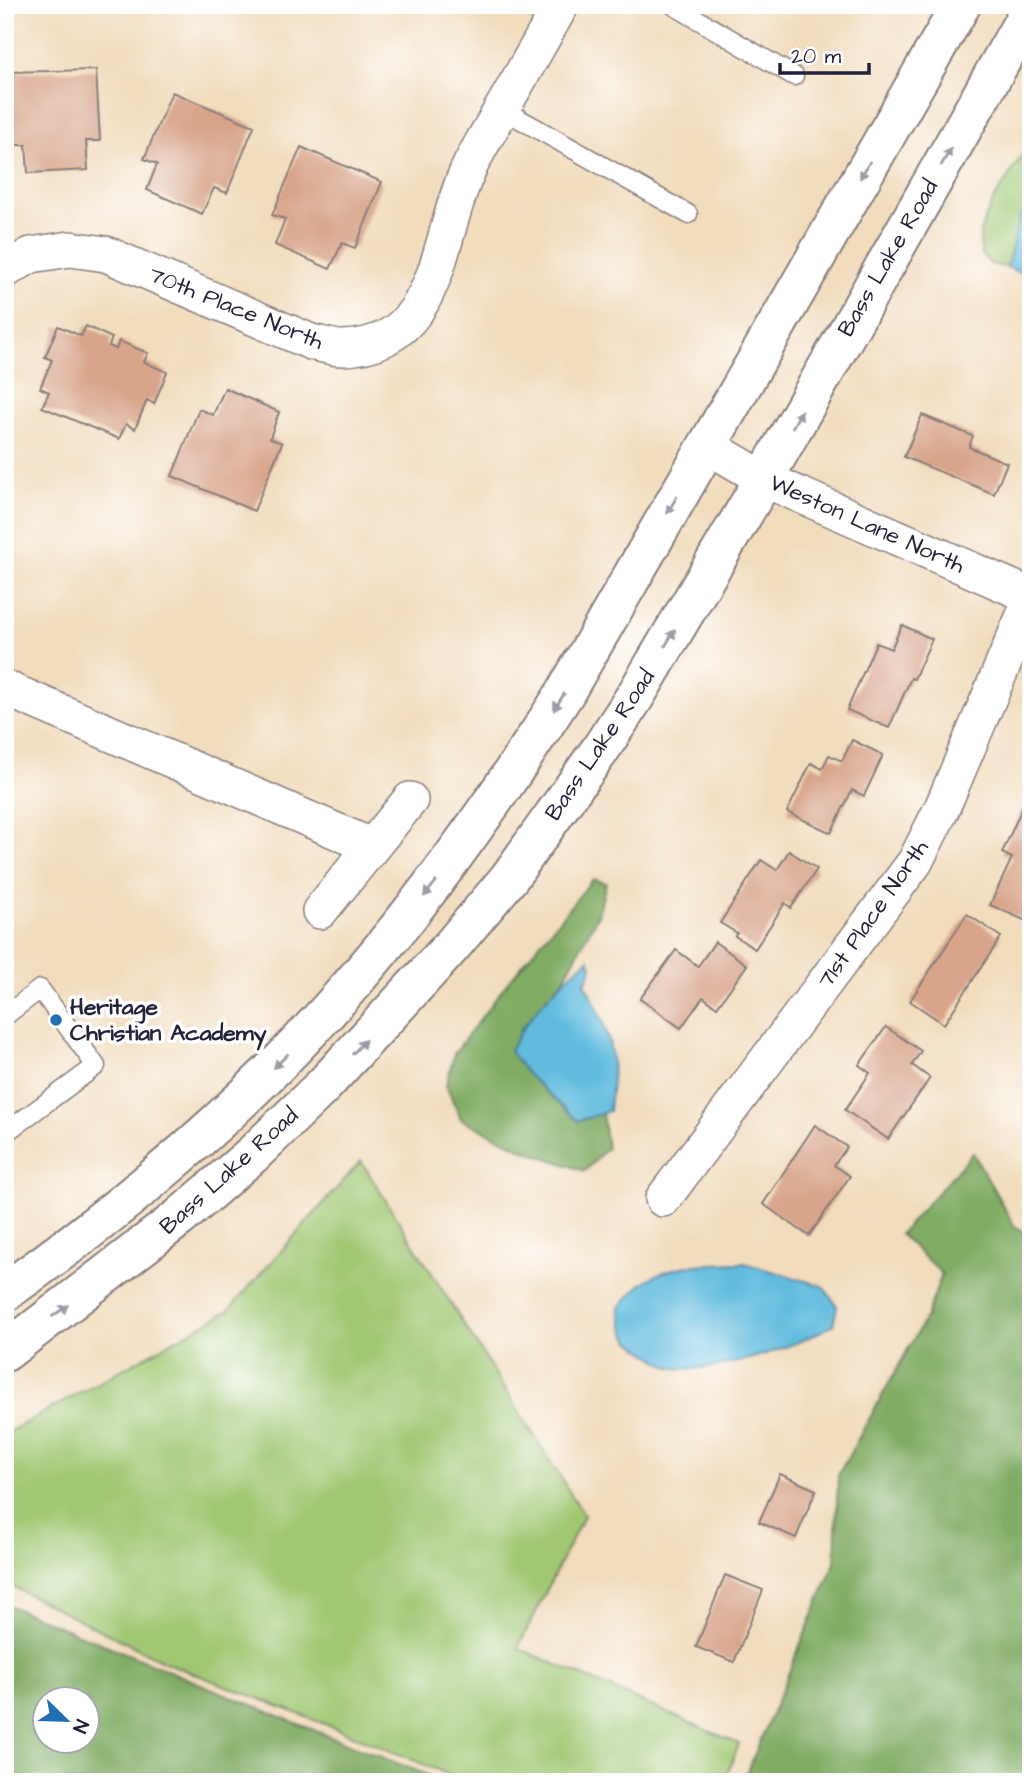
<svg xmlns="http://www.w3.org/2000/svg" width="1036" height="1787" font-family="'Architects Daughter',sans-serif">
  <rect width="100%" height="100%" fill="#fff"/>
  <filter id="ink" filterUnits="userSpaceOnUse"><feTurbulence type="fractalNoise" baseFrequency=".0143" numOctaves="2"/><feDisplacementMap in="SourceGraphic" scale="14" xChannelSelector="R" yChannelSelector="G"/><feConvolveMatrix kernelMatrix="1 2 1 2 8 2 1 2 1" color-interpolation-filters="sRGB"/></filter>
  <filter id="wash" filterUnits="userSpaceOnUse"><feTurbulence type="fractalNoise" baseFrequency=".00686" numOctaves="4" result="noise"/><feDisplacementMap in="SourceGraphic" scale="28" xChannelSelector="R" yChannelSelector="G"/><feGaussianBlur stdDeviation="1.57" result="paint"/><feColorMatrix in="noise" values="0 0 0 0 0 0 0 0 0 0 0 0 0 0 0 0 0 1.4 0 .05"/><feComposite in="paint" operator="in"/></filter>
  <g filter="url(#wash)">
    <rect width="100%" height="100%" fill="#f1dcbc"/>
    <path fill="#a0c772" stroke="#617456" stroke-width="2" d="M1031,142V206L1020,217L1007,267L991,264L981,254L980,231L994,199Z
      M361,1161L584,1515L518,1648L739,1744L724,1782H467L335,1728L167,1663L5,1583V1434L228,1311Z"/>
    <path fill="#80ac64" stroke="#516750" stroke-width="2" fill-rule="evenodd" d="M593,879L606,883L598,915L564,979L520,1030L578,1121L602,1113L607,1148L585,1171L524,1150L461,1119L446,1086L454,1054L504,987Z
      M973,1153L1015,1227L1031,1236V1782H743L835,1562L838,1475L927,1315L942,1274L900,1234Z
      M5,1604L296,1723L445,1782H5ZM46,1700H88V1742H46Z"/>
    <path fill="#60bbde" stroke="#416e8c" stroke-width="2" d="M1031,206V278L1007,267L1020,217Z
      M589,959L592,967L585,984C598,1007 610,1034 612,1061C614,1077 610,1095 609,1111L578,1121L526,1073L510,1051C527,1014 558,984 589,959Z
      M744,1263L823,1286L837,1306L833,1325C793,1348 720,1373 674,1368C667,1367 634,1345 629,1339C623,1332 622,1317 619,1308C625,1301 631,1294 638,1287C666,1262 709,1264 744,1263Z"/>
    <g id="blocks">
      <path fill="#d8a48a" d="M96,70L100,141H86L88,170L28,173L26,145H10L6,72Z
        M172,92L254,126L227,193L214,188L202,214L147,190L157,164L144,159Z
        M301,147L382,182L355,248L342,243L330,269L275,245L285,219L272,215Z
        M58,326L81,336L86,326L112,338L109,346L116,349L119,341L148,353L144,362L167,372L154,404L147,400L135,429L126,424L119,439L42,407L49,392L40,388L52,360L45,357Z
        M225,388L279,412L270,438L282,443L254,511L172,476L199,409L213,415Z
        M922,415L973,436L969,447L1007,463L994,494L904,457Z
        M902,625L932,639L914,679L911,678L889,728L847,710L876,643L891,649Z
        M852,740L883,755L864,796L852,790L831,833L787,812L811,763L822,769L829,755L842,761Z
        M1022,808L1031,812V923L990,905L1012,858L1002,853Z
        M789,851L817,869L791,908L785,903L755,949L735,936L737,933L720,923L761,860L777,870Z
        M967,914L1001,937L944,1024L910,1001Z
        M715,942L747,965L717,1007L703,997L681,1028L640,999L676,950L698,966Z
        M886,1027L921,1051L912,1065L930,1078L888,1139L845,1110L870,1073L859,1065Z
        M815,1125L847,1147L834,1165L850,1176L809,1236L763,1204Z
        M780,1474L816,1490L796,1538L759,1522Z
        M725,1575L763,1590L734,1662L696,1647Z"/>
    </g>
  </g>
  <g filter="url(#ink)">
    <use href="#blocks" fill-opacity="0" stroke="#8a7f7c" stroke-width="2"/>
    <g fill="none" stroke-linecap="round" stroke-linejoin="round">
      <defs>
        <path id="lane" d="M673,5L794,76
          M502,109L688,214
          M5,1016L40,989L96,1066L5,1133"/>
        <path id="street" d="M5,270L31,255L70,249L106,254L311,342C321,344 332,348 342,348C443,346 436,235 469,168C478,149 490,130 500,112C521,76 541,41 561,5
          M706,445L764,479L800,495L1031,596
          M5,688L371,846
          M320,911L410,800
          M663,1199L915,862L942,808L1031,599"/>
        <path id="secondary" d="M5,1292C103,1223 197,1146 281,1061C390,950 481,824 565,693L961,5
          M5,1352L180,1217L253,1154L324,1085L450,948L509,878L600,750L636,695L764,479L1031,8"/>
      </defs>
      <use href="#lane" stroke="#8a7f7c" stroke-width="21"/>
      <use href="#street" stroke="#8a7f7c" stroke-width="38"/>
      <use href="#secondary" stroke="#8a7f7c" stroke-width="42"/>
      <use href="#lane" stroke="#fff" stroke-width="18"/>
      <use href="#street" stroke="#fff" stroke-width="35"/>
      <use href="#secondary" stroke="#fff" stroke-width="38"/>
    </g>
    <defs><path id="oneway-solid" d="M-6-.8H1V-3.2L6.5 0L1 3.2V.8H-6Z" transform="scale(1.75)"/></defs>
    <g fill="#9c9ca7">
      <use href="#oneway-solid" transform="translate(946 157) rotate(-60)"/>
      <use href="#oneway-solid" transform="translate(865 170) rotate(120)"/>
      <use href="#oneway-solid" transform="translate(797 419) rotate(-61)"/>
      <use href="#oneway-solid" transform="translate(672 505) rotate(120)"/>
      <use href="#oneway-solid" transform="translate(670 638) rotate(-59)"/>
      <use href="#oneway-solid" transform="translate(559 702) rotate(122)"/>
      <use href="#oneway-solid" transform="translate(430 889) rotate(129)"/>
      <use href="#oneway-solid" transform="translate(359 1047) rotate(-47)"/>
      <use href="#oneway-solid" transform="translate(281 1061) rotate(135)"/>
      <use href="#oneway-solid" transform="translate(60 1311) rotate(-36)"/>
    </g>
  </g>
  <circle fill="#1f6fb2" stroke="#fff" stroke-width="2.5" cx="56" cy="1020" r="7"/>
  <g text-anchor="middle" dominant-baseline="central" stroke-width="7" stroke-linejoin="round" paint-order="stroke">
    <g font-size="23" fill="#22223b" stroke="#fff">
      <text transform="translate(888 258) rotate(-60)">Bass Lake Road</text>
      <text transform="translate(236 308) rotate(22)">70th Place North</text>
      <text transform="translate(867 524) rotate(24)">Weston Lane North</text>
      <text transform="translate(600 745) rotate(-56)">Bass Lake Road</text>
      <text transform="translate(873 914) rotate(-55)">71st Place North</text>
      <text transform="translate(229 1171) rotate(-42)">Bass Lake Road</text>
    </g>
    <g font-size="23" font-weight="bold" fill="#22223b" stroke="#fff" text-anchor="start">
      <text x="70" y="1007">Heritage<tspan x="70" dy="26">Christian Academy</tspan></text>
    </g>
  </g>
  <rect width="1036" height="1787" fill="none" stroke="#fff" stroke-width="28"/>
  <g transform="translate(66 1720) rotate(113)"><circle r="33" fill="#ffffff" stroke="#a7a7b1" stroke-width="2"/>
  <path d="M0-5L12 26L0 18L-12 26Z" fill="#1f6fb2"/>
  <text y="-10" font-size="19" font-weight="bold" text-anchor="middle" fill="#22223b">N</text>
  </g>
  <path d="M780 63v10h89v-10" fill="none" stroke="#22223b" stroke-width="3.5"/>
  <text x="791" y="63" font-size="21" fill="#22223b" stroke="#ffffff" stroke-width="5" paint-order="stroke">20 m</text>
</svg>
